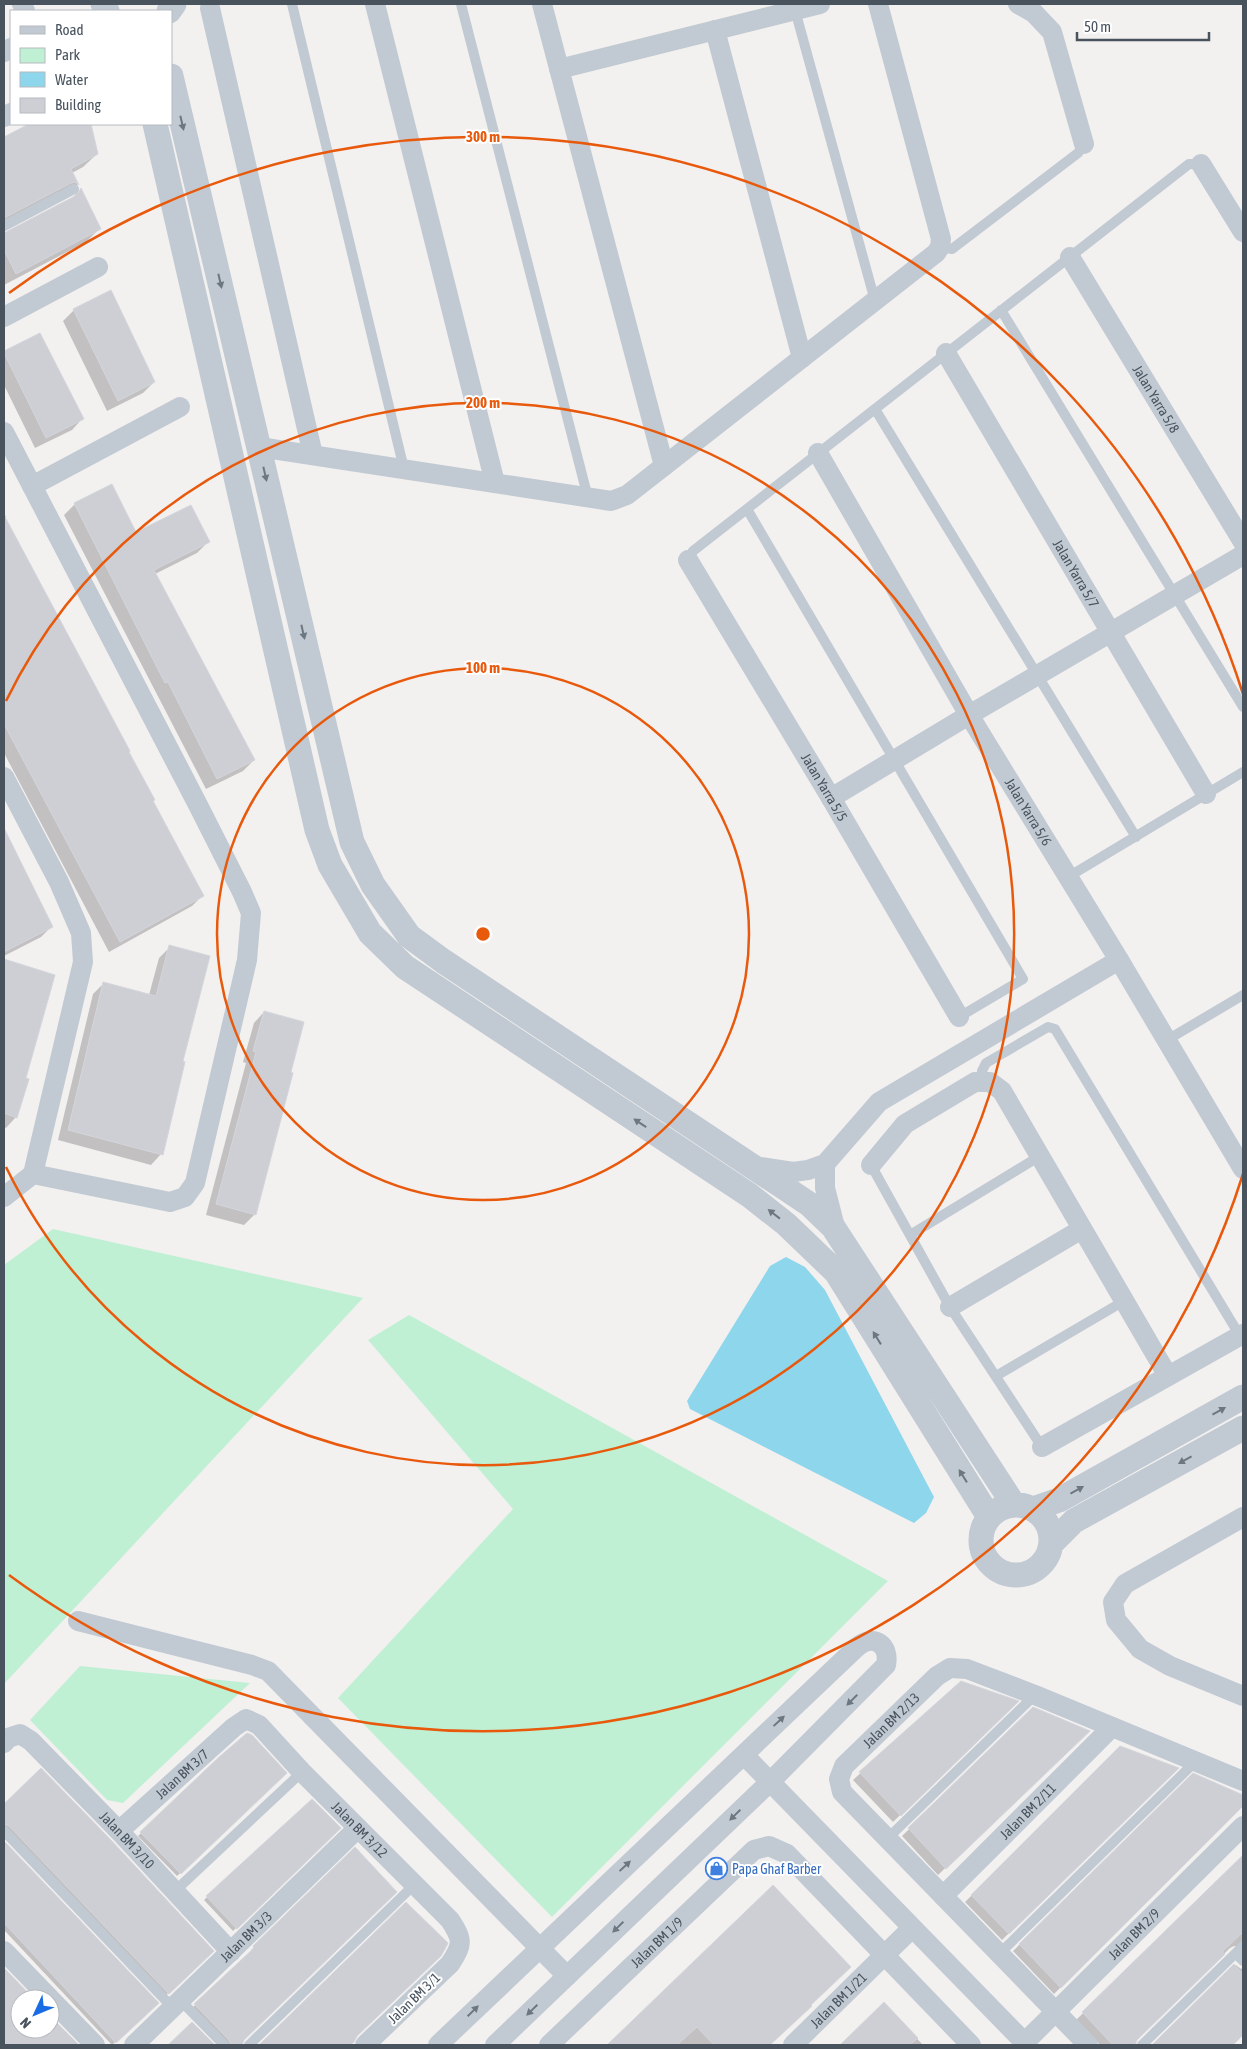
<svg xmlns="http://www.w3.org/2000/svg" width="1247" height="2049" font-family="'Asap Condensed',sans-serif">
  <rect width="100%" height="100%" fill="#f3f0f0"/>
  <path fill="#bff0d3" d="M53,1229L363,1298L4,1684V1265Z
    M409,1315L888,1581L552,1917L338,1698L513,1509L368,1340Z
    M80,1666L250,1683L123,1803L107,1800L30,1720Z"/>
  <path fill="#8dd6ec" d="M786,1257L805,1267L825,1290L934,1497L926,1513L914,1523L690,1409L687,1401L770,1266Z"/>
  <path fill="#0003" d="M32,124H89L97,154L83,167L72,173L78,184L65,197L4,224V139Z
    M80,190L100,228L86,242L4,285V233H8L69,201Z
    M74,310L154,382L143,393L107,411L63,321Z
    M40,334L82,419L72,430L35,448L4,385V353Z
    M75,504L136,534L208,542L197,553L155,574L254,760L243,771L206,789L64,515Z
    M4,513L6,517L4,519L203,895L192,906L109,952L4,753Z
    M4,838L52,926L41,937L4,956Z
    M170,947L181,1062L161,1154L151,1165L58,1140L93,994L104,983L149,995L159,958Z
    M4,961L54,976L24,1078L16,1117L6,1128L4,1127Z
    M264,1012L255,1214L244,1225L206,1215L246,1063L243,1062L254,1023Z
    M961,1682L1016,1702L893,1822L853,1780Z
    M1033,1708L1088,1731L938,1875L902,1836Z
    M1120,1748L1171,1774L1002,1940L965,1902Z
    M219,1758L285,1773L177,1876L138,1836Z
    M40,1769L212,1951L165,1996L4,1828V1805Z
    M1194,1775L1243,1797V1804L1054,1994L1013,1951Z
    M312,1800L339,1828L233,1931L204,1900Z
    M4,1843L157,2003L112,2045L4,1930Z
    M355,1849L241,2045H227L192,2008L252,1951L251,1950L254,1947Z
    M1243,1857V1967L1239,1961L1241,1948L1234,1946L1230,1948L1136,2040L1134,2045H1100L1076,2020Z
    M773,1887L849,1967L768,2045H609Z
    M406,1904L353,2041L349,2045H260Z
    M1236,1965L1241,1969L1243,1967V2034L1231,2045H1153Z
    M4,1968L33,1999H20V2029H50V2017L77,2045H4Z
    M884,2004L923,2045H841Z"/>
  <path fill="#cdcfd5" stroke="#d4d6dc" d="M29,124H91L98,154L71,169L79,185L75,182L71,183L4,218V137Z
    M81,188L101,229L16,274L4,250V233L77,195Z
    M111,290L155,382L118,401L73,309Z
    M40,333L84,419L46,438L4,353V351Z
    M112,484L136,532L191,505L210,542L154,570L255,760L217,779L168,682L165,683L74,503Z
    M4,515L130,751L129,752L155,800L153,801L204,896L120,942L4,724Z
    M4,828L53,927L4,952Z
    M169,945L210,956L183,1061L185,1062L163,1155L68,1130L103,982L156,996Z
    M4,959L55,975L26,1078L29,1079L17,1118L4,1113Z
    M264,1011L304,1022L291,1072L293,1073L256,1215L216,1204L256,1052L253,1051Z
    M961,1681L1019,1701L901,1816L859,1772Z
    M1033,1707L1090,1731L946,1869L908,1828Z
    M247,1733L252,1735L287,1773L181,1874L140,1832L219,1757Z
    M1120,1746L1179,1768L1009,1934L971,1895Z
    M41,1768L110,1839L214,1951L169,1994L9,1826L4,1824V1804Z
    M1193,1773L1243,1795V1806L1061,1988L1019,1944Z
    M312,1799L341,1828L237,1929L206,1896Z
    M4,1841L159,2003L116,2043L4,1923Z
    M355,1847L397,1892L244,2040L242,2045H231L229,2040L194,2004L254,1948L253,1946Z
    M1243,1855V1932L1222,1952L1225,1954L1137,2040L1135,2045H1113L1082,2012Z
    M773,1885L851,1967L811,2005L812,2006L770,2045H714L697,2027L677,2045H607Z
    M406,1902L448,1943L446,1947L441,1956L357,2036L354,2042L350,2045H259Z
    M1234,1964L1243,1974V2035L1233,2045H1152Z
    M4,1968L34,1999H20V2029H50V2016L79,2045H4Z
    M884,2002L918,2038L910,2045H840Z
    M192,2022L215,2045H168Z"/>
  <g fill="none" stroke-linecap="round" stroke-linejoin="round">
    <path stroke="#c1cad2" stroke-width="10" d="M292,4L404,469
      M461,4L588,498
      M795,10L875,301
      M4,226L74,189
      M940,247L952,249L1078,153L1084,144
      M1001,310L1243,707
      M875,409L1136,837
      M747,509L1023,979L959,1017
      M688,560L693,551L1189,164H1201
      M1068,877L1243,772
      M1167,1040L1243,995
      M981,1082L982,1071L986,1063L1048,1027L1055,1029L1240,1336
      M871,1165L950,1307L1042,1447
      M910,1235L1040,1156
      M996,1376L1124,1301
      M4,1831L173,2008
      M888,1838L1035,1695
      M175,1891L302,1772
      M999,1954L1195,1762
      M1236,1954L1243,1961
      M180,2000L224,2045
      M249,2045L415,1884
      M1142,2045L1243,1946"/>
    <g stroke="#c1cad2" stroke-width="20">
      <path d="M22,4L25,11"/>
      <path d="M375,4L495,483"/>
      <path d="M542,4L664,466"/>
      <path d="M1018,4L1034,13L1052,32L1084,144"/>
      <path d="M210,8L313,455"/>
      <path d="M715,30L802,358"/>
      <path d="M4,52L11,48"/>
      <path d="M559,69L820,4"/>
      <path d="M4,117L11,113"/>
      <path d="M1201,164L1243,232"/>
      <path id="s1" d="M1070,257L1243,542"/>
      <path d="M4,317L98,267"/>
      <path id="s2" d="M946,353L1206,794"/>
      <path d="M4,432L198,805L242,892L251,913L247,960L195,1183L185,1197L170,1202L33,1174"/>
      <path d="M259,447L611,501L627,495L936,253L940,247L941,239L878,4"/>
      <path id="s3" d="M818,453L969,715L1119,960L1243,1169"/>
      <path d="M32,486L180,407"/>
      <path id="s4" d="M688,560L831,798L959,1017"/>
      <path d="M4,777L59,882L81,933L83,962L33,1174L4,1197"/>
      <path d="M831,798L969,715L1243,555"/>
      <path d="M825,1164V1188L836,1231"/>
      <path d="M871,1165L905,1124L975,1082H990L1002,1091L1168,1376"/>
      <path d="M754,1166L793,1172L808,1170L825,1164L879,1102L1119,960"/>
      <path d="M950,1307L1082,1229"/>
      <path d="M1042,1447L1243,1334"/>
      <path d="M1243,1517L1125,1584L1113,1602L1116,1620L1140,1649L1170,1666L1243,1696"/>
      <path d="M78,1621L252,1665L268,1671L567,1976"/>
      <path id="s5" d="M4,1743L8,1738L20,1734L31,1741L119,1831L231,1952"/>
      <path d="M744,1755L1027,2045"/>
      <path id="s6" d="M119,1831L234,1727L246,1719L259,1725L302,1772L450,1920C463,1940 463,1944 450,1964L365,2045"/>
      <path id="s7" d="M943,1896L1112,1727"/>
      <path d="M4,1951L95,2045"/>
      <path id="s8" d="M1024,2043L1243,1826"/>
      <path id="s9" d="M134,2045L358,1828"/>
      <path d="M438,2045L857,1647C874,1633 890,1645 886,1665L771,1781L495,2045"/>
      <path id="s10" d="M549,2045L754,1850L769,1846L787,1854L971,2045"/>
      <path id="s11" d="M793,2045L912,1928"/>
      <path id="s12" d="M1088,2045L842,1792L839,1779L844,1766L937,1676L950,1668L967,1669L1035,1695L1243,1781"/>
    </g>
    <path stroke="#c1cad2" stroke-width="25" d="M103,4L107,11
      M169,11L174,4
      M171,76L352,842L373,885L409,936L443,961L809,1204L833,1227L1014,1505
      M155,124L317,830L330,865L370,933L405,967L749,1195L786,1224L836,1272L989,1517
      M981 1540a35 35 0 1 1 70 0a35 35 0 1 1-70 0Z
      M1033,1509L1059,1500L1243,1397
      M1051,1544L1074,1521L1243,1428"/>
  </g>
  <defs><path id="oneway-solid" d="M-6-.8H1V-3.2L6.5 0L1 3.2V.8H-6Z" transform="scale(1.25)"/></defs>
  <g fill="#6c7781">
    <use href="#oneway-solid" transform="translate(182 123) rotate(77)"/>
    <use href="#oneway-solid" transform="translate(220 281) rotate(77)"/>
    <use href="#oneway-solid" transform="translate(265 474) rotate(77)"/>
    <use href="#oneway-solid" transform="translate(303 632) rotate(77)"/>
    <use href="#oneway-solid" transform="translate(640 1123) rotate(-146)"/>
    <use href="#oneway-solid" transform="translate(774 1214) rotate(-142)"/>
    <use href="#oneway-solid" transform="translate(877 1338) rotate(-122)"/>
    <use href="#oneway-solid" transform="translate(1219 1411) rotate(-29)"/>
    <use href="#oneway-solid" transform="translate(1185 1460) rotate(151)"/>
    <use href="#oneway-solid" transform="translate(963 1476) rotate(-122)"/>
    <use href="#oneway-solid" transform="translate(1077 1490) rotate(-29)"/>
    <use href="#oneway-solid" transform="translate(852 1700) rotate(135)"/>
    <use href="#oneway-solid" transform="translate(779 1721) rotate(-43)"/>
    <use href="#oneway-solid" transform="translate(735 1815) rotate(136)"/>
    <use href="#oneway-solid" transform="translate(625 1866) rotate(-43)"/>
    <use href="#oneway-solid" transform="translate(618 1927) rotate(136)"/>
    <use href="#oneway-solid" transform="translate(532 2010) rotate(136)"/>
    <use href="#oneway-solid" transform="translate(473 2011) rotate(-44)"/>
  </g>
  <g fill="none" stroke="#e8590c" stroke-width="2.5">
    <circle cx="483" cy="934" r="266"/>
    <path d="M6 701A531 531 0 1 1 6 1167"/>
    <path d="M1243 1174A797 797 0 0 1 9 1575M9 293A797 797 0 0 1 1243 694"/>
  </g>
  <defs>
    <symbol id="shop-ring" viewBox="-11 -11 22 22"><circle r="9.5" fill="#fff" stroke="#3f7fe0" stroke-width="1.5"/><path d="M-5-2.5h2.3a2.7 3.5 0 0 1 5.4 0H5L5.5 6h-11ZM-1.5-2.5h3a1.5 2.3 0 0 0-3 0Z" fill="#3f7fe0"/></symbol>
  </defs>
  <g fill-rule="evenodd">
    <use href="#shop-ring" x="704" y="1856" width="25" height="25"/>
  </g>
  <g text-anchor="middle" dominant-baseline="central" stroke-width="4" stroke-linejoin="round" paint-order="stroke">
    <g font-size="14" fill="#48535e" stroke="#fff">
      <text stroke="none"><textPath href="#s1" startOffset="166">Jalan Yarra 5/8</textPath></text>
      <text stroke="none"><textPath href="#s2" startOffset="256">Jalan Yarra 5/7</textPath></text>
      <text stroke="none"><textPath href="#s4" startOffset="265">Jalan Yarra 5/5</textPath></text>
      <text stroke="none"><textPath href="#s3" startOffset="416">Jalan Yarra 5/6</textPath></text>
      <text stroke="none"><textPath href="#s12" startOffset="446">Jalan BM 2/13</textPath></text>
      <text stroke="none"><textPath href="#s6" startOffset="85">Jalan BM 3/7</textPath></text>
      <text stroke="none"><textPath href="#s7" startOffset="120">Jalan BM 2/11</textPath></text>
      <text stroke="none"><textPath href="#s6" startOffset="329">Jalan BM 3/12</textPath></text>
      <text stroke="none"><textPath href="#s5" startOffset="170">Jalan BM 3/10</textPath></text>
      <text stroke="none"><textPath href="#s8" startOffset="155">Jalan BM 2/9</textPath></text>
      <text stroke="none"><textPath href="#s9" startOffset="156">Jalan BM 3/3</textPath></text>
      <text stroke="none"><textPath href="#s10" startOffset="149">Jalan BM 1/9</textPath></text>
      <text transform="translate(414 1998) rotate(-44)">Jalan BM 3/1</text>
      <text stroke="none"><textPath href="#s11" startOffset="64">Jalan BM 1/21</textPath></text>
    </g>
    <g font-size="14" fill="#366cbe" stroke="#fff" text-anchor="start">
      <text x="732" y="1869">Papa Ghaf Barber</text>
    </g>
  </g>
  <circle cx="483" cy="934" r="8" fill="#e8590c" stroke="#fff" stroke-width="2.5"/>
  <g font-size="15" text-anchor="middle" font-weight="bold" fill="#e8590c" stroke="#fff" stroke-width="4" stroke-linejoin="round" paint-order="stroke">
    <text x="483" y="142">300 m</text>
    <text x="483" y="408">200 m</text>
    <text x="483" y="673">100 m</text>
  </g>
  <rect width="1247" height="2049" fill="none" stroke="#48535e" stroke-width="10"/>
  <rect x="10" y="10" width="162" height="115" fill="#ffffff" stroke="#b6babf"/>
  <rect x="20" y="26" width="25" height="8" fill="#c1cad2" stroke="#b6babf"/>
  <text x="55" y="35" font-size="15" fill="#48535e">Road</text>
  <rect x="20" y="48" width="25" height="15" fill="#bff0d3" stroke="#b6babf"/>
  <text x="55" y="60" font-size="15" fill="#48535e">Park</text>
  <rect x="20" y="72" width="25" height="15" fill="#8dd6ec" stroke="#b6babf"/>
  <text x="55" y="85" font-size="15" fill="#48535e">Water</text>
  <rect x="20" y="98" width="25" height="15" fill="#cdcfd5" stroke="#b6babf"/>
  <text x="55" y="110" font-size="15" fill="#48535e">Building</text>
  <g transform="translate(35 2014) rotate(226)"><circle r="24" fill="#ffffff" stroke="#b6babf"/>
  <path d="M0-4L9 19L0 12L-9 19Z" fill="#196ce4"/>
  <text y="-8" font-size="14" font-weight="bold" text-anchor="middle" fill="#48535e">N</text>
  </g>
  <path d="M1077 32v8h132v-8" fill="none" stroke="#48535e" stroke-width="2.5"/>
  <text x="1084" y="32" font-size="15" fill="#48535e" stroke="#ffffff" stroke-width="4" paint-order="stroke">50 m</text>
</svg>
